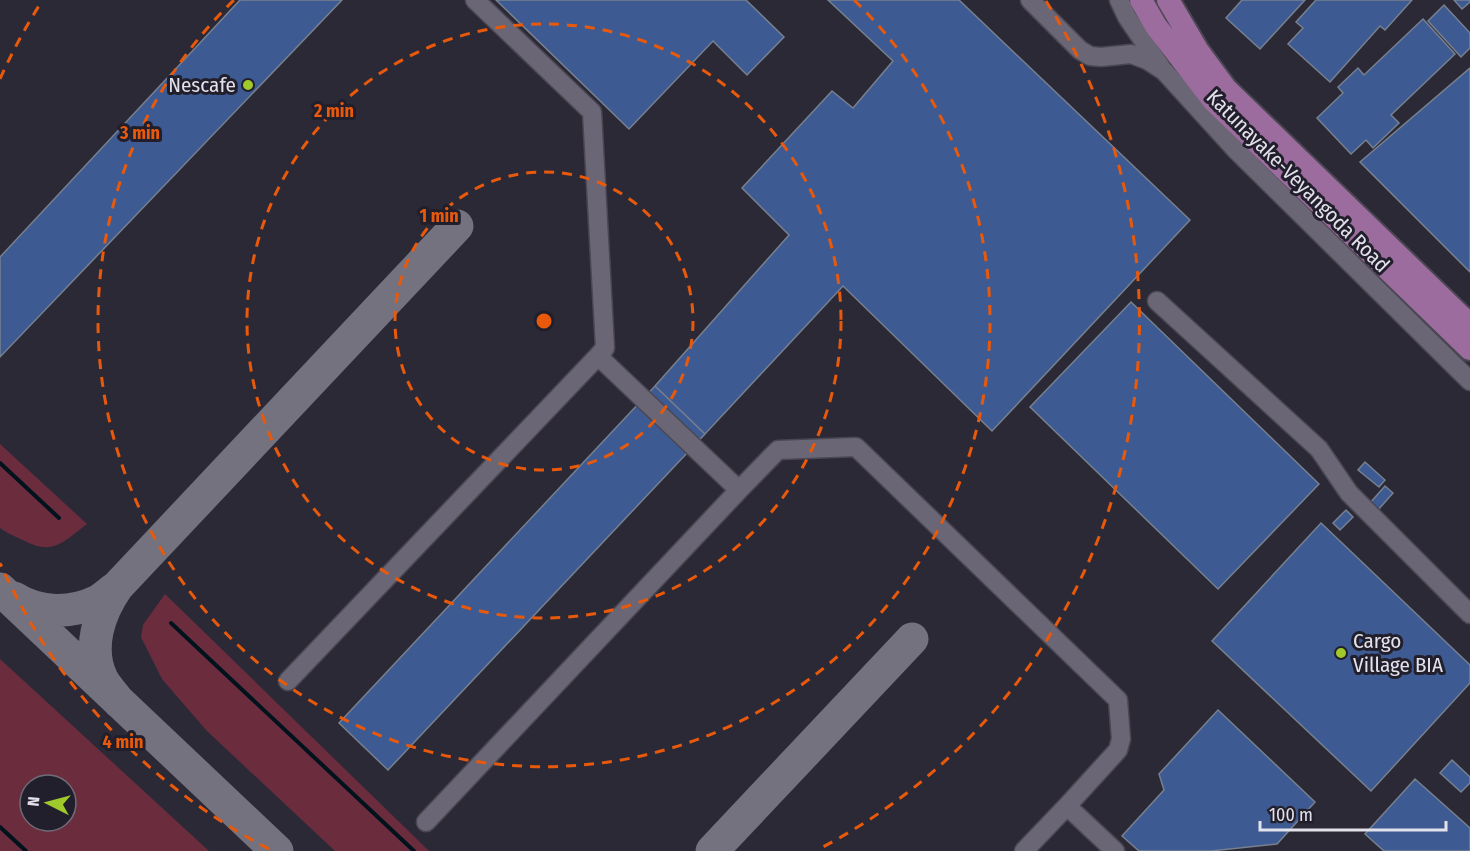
<svg xmlns="http://www.w3.org/2000/svg" width="1470" height="851" font-family="'Fira Sans Condensed',sans-serif">
  <rect width="100%" height="100%" fill="#2c2936"/>
  <path fill="#6b2d3e" fill-rule="evenodd" d="M0,444L87,524C64,541 53,556 25,541C17,537 8,534 0,528Z
    M165,594L429,851H335L207,731L162,679L141,637L143,625Z
    M0,659L209,851H0ZM30,785H66V821H30Z"/>
  <g fill="none" stroke-linecap="round" stroke-linejoin="round">
    <path stroke="#00121c" stroke-width="4" d="M0,463L59,518
      M171,623L414,851
      M0,827L26,851"/>
    <path stroke="#74727e" stroke-width="33" d="M0,589L277,851
      M14,598C39,614 71,614 98,601C104,598 111,591 117,587
      M119,702C114,695 106,687 102,679C87,648 99,613 117,587L457,226
      M712,851L912,639"/>
  </g>
  <path fill="#3d5b92" stroke="#77808f" stroke-width="1.5" d="M240,0H342L0,357V257Z
    M496,0H746L784,37L747,75L713,41L629,129Z
    M828,0H959L1190,220L992,431L843,286L705,434L655,386L789,235L742,188L832,91L853,108L893,61Z
    M1242,0H1305L1260,49L1226,18Z
    M1316,0H1412L1385,30L1380,26L1330,82L1288,44L1303,28L1296,22Z
    M1454,0H1470V2L1462,9Z
    M1444,5L1470,33V48L1461,57L1428,21Z
    M1423,19L1455,54L1391,115L1399,123L1373,148L1366,140L1351,154L1317,118L1343,93L1338,87L1358,68L1364,75Z
    M1470,68V272L1360,162Z
    M1131,302L1319,484L1218,589L1030,407Z
    M655,386L705,434L388,770L339,723Z
    M1365,462L1385,480L1379,487L1358,470Z
    M1385,486L1393,493L1378,510L1370,503Z
    M1346,510L1353,517L1340,530L1333,523Z
    M1321,523L1470,665V683L1371,791L1212,641Z
    M1218,710L1315,802L1277,844L1211,851H1139L1122,836L1164,790L1159,774Z
    M1452,760L1470,777V783L1461,792L1440,773Z
    M1415,779L1470,828V851H1384L1365,834Z"/>
  <g fill="none" stroke-linecap="round" stroke-linejoin="round">
    <defs>
      <path id="minor" d="M475,0L592,112L605,348L598,356L739,490L778,450L856,447L1118,700L1121,739L1118,750L1067,806L1115,851
        M1030,0L1080,50L1090,56L1101,57L1131,54L1147,60L1164,71L1235,149L1470,381
        M1119,0L1127,17L1161,67
        M1157,301L1319,449L1349,493L1470,614
        M288,681L598,356
        M426,822L739,490
        M1024,851L1067,806"/>
      <path id="major" d="M1141,0L1156,26L1213,100L1470,349
        M1168,0L1198,51L1226,89L1470,325"/>
    </defs>
    <use href="#minor" stroke="#4a4753" stroke-width="21"/>
    <use href="#major" stroke="#4a4753" stroke-width="26"/>
    <use href="#minor" stroke="#6a6676" stroke-width="18"/>
    <use href="#major" stroke="#9d6c9e" stroke-width="22"/>
  </g>
  <g fill="none" stroke="#e8590c" stroke-width="3" stroke-dasharray="10 8">
    <circle cx="544" cy="321" r="149"/>
    <circle cx="544" cy="321" r="297"/>
    <path d="M854 0A446 446 0 1 1 234 0"/>
    <path d="M269 849A595 595 0 0 1 0 563M0 79A595 595 0 0 1 42 1M1046 1A595 595 0 0 1 819 849"/>
  </g>
  <g fill="#a0c92b" stroke="#221f2c" stroke-width="2">
    <circle cx="248" cy="85" r="6"/>
    <circle cx="1341" cy="653" r="6"/>
  </g>
  <g text-anchor="middle" dominant-baseline="central" stroke-width="6" stroke-linejoin="round" paint-order="stroke">
    <g font-size="21" fill="#e3e1eb" stroke="#221f2c" text-anchor="end">
      <text x="236" y="85">Nescafe</text>
      <text x="1353" y="641" text-anchor="start">Cargo<tspan x="1353" dy="24">Village BIA</tspan></text>
    </g>
    <g font-size="21" fill="#e3e1eb" stroke="#221f2c">
      <text transform="translate(1298 181) rotate(45)">Katunayake-Veyangoda Road</text>
    </g>
  </g>
  <circle cx="544" cy="321" r="9" fill="#e8590c" stroke="#221f2c" stroke-width="3"/>
  <g font-size="18" text-anchor="middle" font-weight="bold" fill="#e8590c" stroke="#221f2c" stroke-width="6" stroke-linejoin="round" paint-order="stroke">
    <text x="334" y="117">2 min</text>
    <text x="140" y="139">3 min</text>
    <text x="439" y="222">1 min</text>
    <text x="123" y="748">4 min</text>
  </g>
  <g transform="translate(48 803) rotate(276)"><circle r="28" fill="#221f2c" stroke="#6f6d78" stroke-width="1.5"/>
  <path d="M0-4.5L10 22L0 15L-10 22Z" fill="#a0c92b"/>
  <text y="-9" font-size="16" font-weight="bold" text-anchor="middle" fill="#e3e1eb">N</text>
  </g>
  <path d="M1260 821v9h186v-9" fill="none" stroke="#e3e1eb" stroke-width="3"/>
  <text x="1269" y="821" font-size="18" fill="#e3e1eb" stroke="#221f2c" stroke-width="4.5" paint-order="stroke">100 m</text>
</svg>
